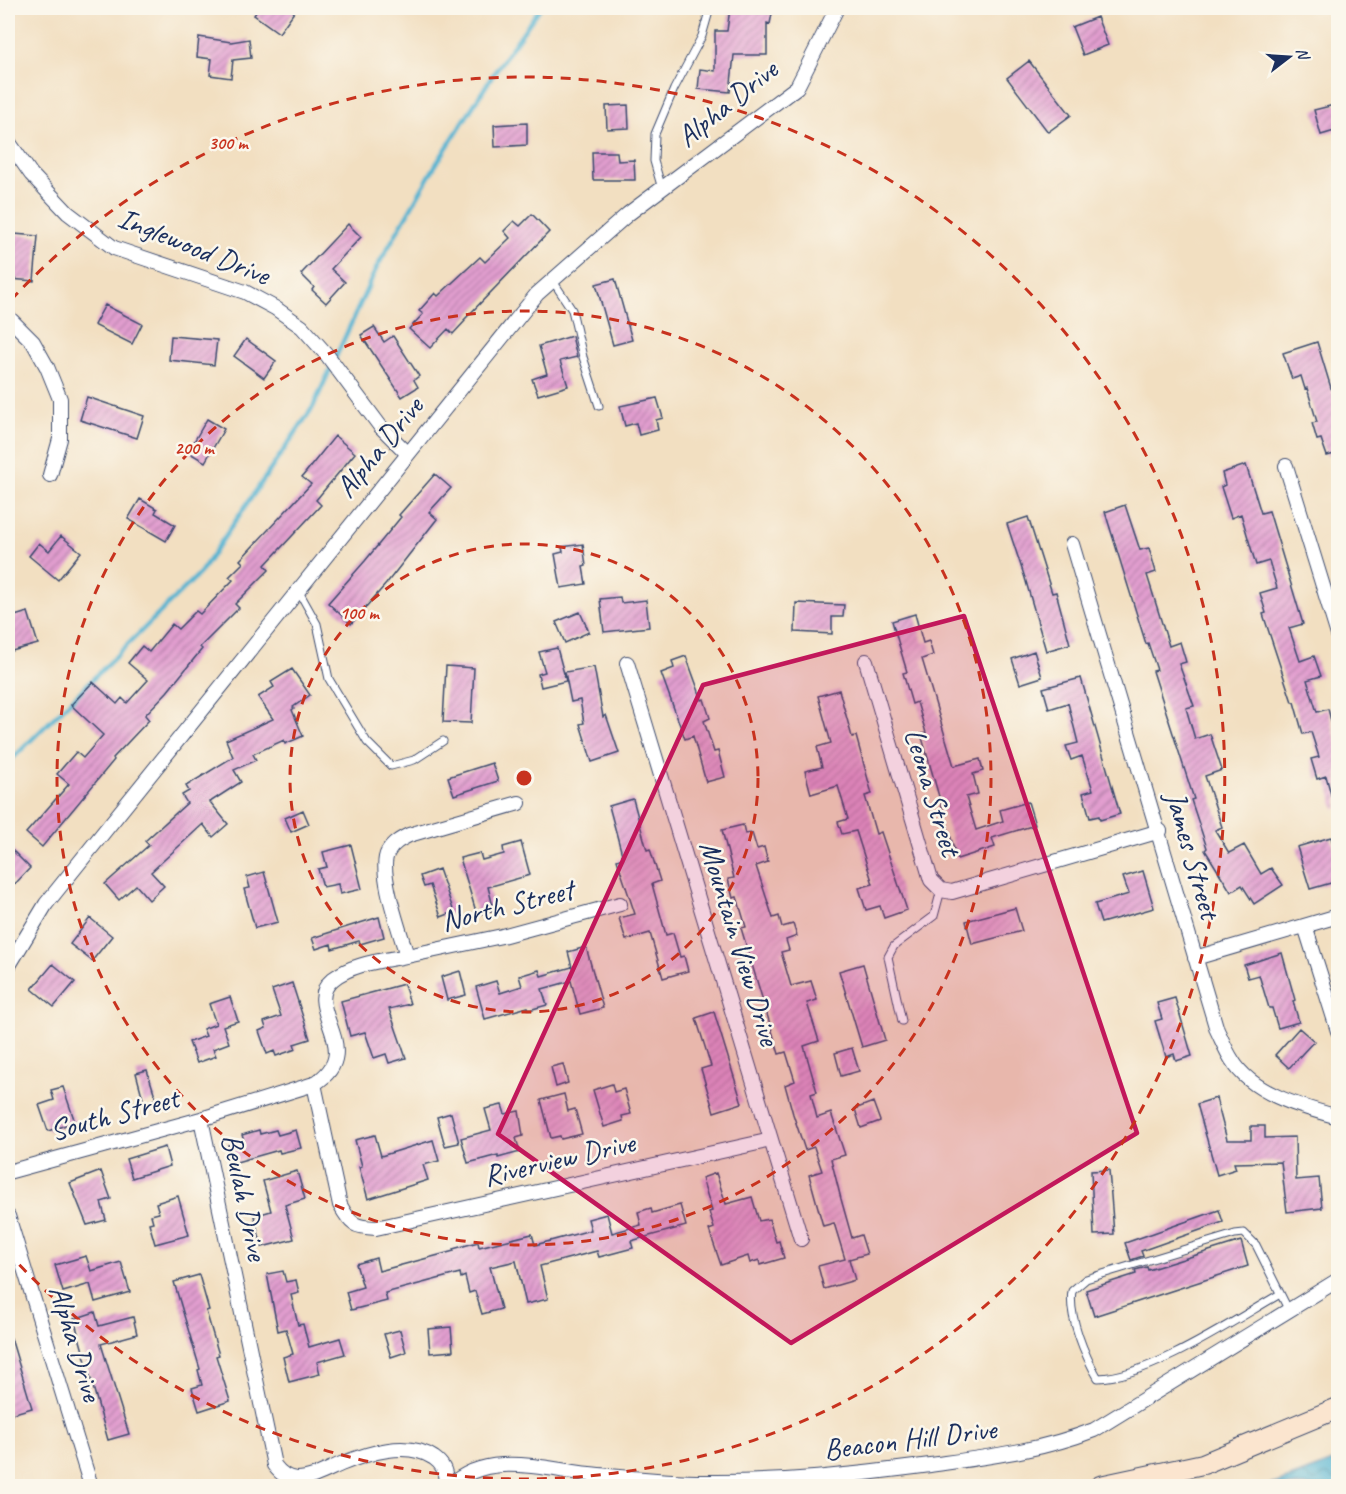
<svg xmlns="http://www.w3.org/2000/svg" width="1346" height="1494" font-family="Caveat,sans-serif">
  <defs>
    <pattern id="water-waves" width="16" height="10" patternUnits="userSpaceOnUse" patternTransform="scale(1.5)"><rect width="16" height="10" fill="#52b3d1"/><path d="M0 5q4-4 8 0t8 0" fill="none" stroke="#4392ad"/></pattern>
    <pattern id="building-hatch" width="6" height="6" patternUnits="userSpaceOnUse" patternTransform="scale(1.5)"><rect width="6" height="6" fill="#e29ecf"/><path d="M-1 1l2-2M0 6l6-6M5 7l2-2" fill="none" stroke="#b681ab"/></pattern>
  </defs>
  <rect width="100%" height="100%" fill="#fbf7ec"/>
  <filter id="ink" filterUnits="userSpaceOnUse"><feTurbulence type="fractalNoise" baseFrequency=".0167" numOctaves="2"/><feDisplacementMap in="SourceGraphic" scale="12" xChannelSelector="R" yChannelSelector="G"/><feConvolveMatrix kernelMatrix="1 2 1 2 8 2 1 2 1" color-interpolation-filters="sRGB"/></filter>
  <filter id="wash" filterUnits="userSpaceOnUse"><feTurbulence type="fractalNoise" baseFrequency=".008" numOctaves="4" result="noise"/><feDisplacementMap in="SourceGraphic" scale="24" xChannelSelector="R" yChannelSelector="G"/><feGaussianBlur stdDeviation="1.35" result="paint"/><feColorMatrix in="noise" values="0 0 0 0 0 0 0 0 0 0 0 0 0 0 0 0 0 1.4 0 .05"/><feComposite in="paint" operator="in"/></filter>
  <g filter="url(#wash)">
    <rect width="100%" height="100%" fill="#f2dfc1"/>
    <path fill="url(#water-waves)" stroke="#367198" stroke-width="1.5" d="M1338,1460V1486H1269Z"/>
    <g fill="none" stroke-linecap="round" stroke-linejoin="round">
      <path stroke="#52b3d1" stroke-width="4.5" d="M8,763L200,573L313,407L377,267L435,166L498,67L540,8"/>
    </g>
    <g id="blocks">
      <path fill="url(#building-hatch)" d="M259,8H297L279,33L254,15Z
        M730,8H773L770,24L767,23V55H734L730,92L698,89L700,69L715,71V31H727Z
        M1097,17L1108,45L1083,55L1072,27Z
        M199,37L231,42L249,39L251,58L233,60L231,78L210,75L212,59L197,57Z
        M1029,61L1071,115L1048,132L1007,78Z
        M1338,104V130L1321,135L1314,110Z
        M628,105L629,128L607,129L606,106Z
        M527,123V145L495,147L494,125Z
        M592,152H617L618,161L634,160L635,180H593Z
        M532,214L549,232L464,320L465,321L453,334L448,329L430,348L409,329L423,314L419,311L435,293L438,296L480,257L485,262L510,238L504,231L514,221L520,226Z
        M348,224L361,237L331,269L345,282L326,303L312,290L314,287L301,274Z
        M14,234L38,236L34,281L10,279Z
        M615,279L632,340L613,345L596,284Z
        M105,305L142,324L132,344L94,325Z
        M374,327L384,342L393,336L419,376L414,380L418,387L402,397L361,335Z
        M171,336L217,340L214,365L169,360Z
        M572,336L577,357L560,361L568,386L538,395L532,379L547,374L539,346Z
        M246,339L276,361L264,378L234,356Z
        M1317,342L1338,411V453L1327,456L1321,439L1317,440L1312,423L1317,422L1307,388L1305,389L1301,376L1292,379L1283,353Z
        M87,397L144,416L137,438L80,420Z
        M657,398L663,418L656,420L658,430L639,435L636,423L625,426L620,406Z
        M207,419L224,429L205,462L188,452Z
        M335,436L355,453L316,500L321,505L265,565L269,570L235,604L239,608L200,647L202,649L167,692L145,715L149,720L113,758L114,760L42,847L26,833L69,784L57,774L76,752L83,758L103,735L71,705L93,682L117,704L122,698L127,703L148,680L128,663L142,646L149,652L172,624L178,629L196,611L200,614L233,580L229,577L243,563L240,560L311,484L302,477Z
        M1246,465L1261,513L1269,511L1303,624L1289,628L1300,661L1314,656L1321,676L1307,680L1317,712L1328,709L1338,747V808L1335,809L1326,776L1317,779L1311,759L1319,757L1311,732L1303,734L1294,702H1292L1263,614L1266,613L1260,593L1277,588L1269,561L1256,565L1241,514L1231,518L1221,487L1225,485L1222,473Z
        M435,474L451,488L429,512L437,519L386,584L351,624L328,603L365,561L401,517L399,515Z
        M140,499L157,509L155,513L175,525L166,541L128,519Z
        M1125,505L1140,550L1149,548L1156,572L1147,575L1169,646L1180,642L1186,662L1179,664L1194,706L1186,708L1195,739L1210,734L1222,770L1205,776L1222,827L1215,830L1229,853L1244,845L1261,874L1271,868L1283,885L1254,904L1242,885L1231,892L1205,850L1207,848L1191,800L1194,799L1153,671L1157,670L1148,643L1146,644L1105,512Z
        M1028,517L1052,593L1056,592L1070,644L1046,651L1025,578L1007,524Z
        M61,536L81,552L58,580L29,556L39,543L49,551Z
        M583,544L586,566L583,567L586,584L561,588L555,554L563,552L562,547Z
        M620,597L621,603L646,600L649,627L604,632L600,599Z
        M796,603L844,605L843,617H832V634L795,632Z
        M28,612L38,644L8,652V618Z
        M580,612L589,632L565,643L556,622Z
        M915,614L923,643L929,641L933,655L922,659L954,766L980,759L983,771L973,774L978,794L966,797L976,830L1003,821L1000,810L1028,802L1035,825L992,838L995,847L957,859L921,734L926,733L917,702L912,704L903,673L907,672L892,621Z
        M557,648L566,681L541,687L538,674L545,672L539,652Z
        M1034,651L1042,677L1020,684L1012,659Z
        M686,656L702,700L704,699L710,718L704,721L714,752L718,751L725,777L706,782L693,736L685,739L661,673L674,668L672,661Z
        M446,666L474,668L471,723L443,722Z
        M594,667L603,717L606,715L619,753L592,762L580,724L584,723L580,700L571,702L565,672Z
        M292,669L310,695L293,707L294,708L292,710L303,736L285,744L284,740L253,754L256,760L234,770L241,782L210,802L228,824L213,837L203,824L151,872L164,886L149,900L136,885L119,900L105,884L149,845L145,841L187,803L182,795L189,791L186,786L233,757L226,740L273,719L258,697L274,687L271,682Z
        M1081,678L1120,814L1100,820L1099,816L1090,818L1083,793L1093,790L1082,756L1071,760L1066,746L1078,743L1068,703L1049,709L1043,688Z
        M839,690L852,737L856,736L872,794L865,796L876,834L881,832L907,910L884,918L880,906L866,910L859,888L873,884L856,831L842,834L838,822L848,819L838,786L811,794L805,771L822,767L817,747L831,743L818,696Z
        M492,763L498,781L454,795L448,777Z
        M633,799L647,850L650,849L660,881L652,884L666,935L673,933L680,957L684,956L688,971L663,978L650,933L626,940L619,918L635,914L617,860L623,858L609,806Z
        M303,810L309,824L291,832L285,818Z
        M743,825L745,834L752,833L757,849L764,847L768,862L756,866L773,918L779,916L782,927L793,924L797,936L786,940L789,950L781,952L791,986L811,981L817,1000L807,1003L819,1041L804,1046L817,1092L811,1094L817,1118L831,1113L845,1155L831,1159L841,1199L852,1238L861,1235L867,1254L849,1259L855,1280L824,1289L818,1266L845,1259L834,1223L823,1226L809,1175L822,1171L814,1147L805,1150L793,1114L785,1085L795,1081L786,1052L779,1054L741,928L746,927L737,897L733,898L728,879L734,878L722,830Z
        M1331,837L1335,850L1338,849V881L1310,889L1297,847Z
        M521,842L530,875L488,887L494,910L477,915L460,858L480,853L482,860L504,854L503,847Z
        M351,845L362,889L340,894L338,884L323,887L318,869L327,867L323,852Z
        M8,846L30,868L15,884L8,876Z
        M439,869L454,912L441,917L430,885L424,887L420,876Z
        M1143,871L1154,908L1101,923L1095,904L1129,894L1123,877Z
        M264,872L278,922L255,928L244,889L250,888L247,877Z
        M1015,908L1022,931L972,944L966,921Z
        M379,917L384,937L360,944L359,941L332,949L331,944L316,949L312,938Z
        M90,918L112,936L92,961L70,944Z
        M586,947L603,1008L580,1014L571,981L542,989L547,1005L529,1010L528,1007L485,1019L476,987L496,981L500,993L522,986L519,976L539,970L541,976L572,967L568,952Z
        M1282,953L1295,1000L1293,1001L1299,1022L1278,1028L1272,1008H1269L1259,975L1248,978L1244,965Z
        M53,964L75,982L54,1007L32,989Z
        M863,964L885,1040L862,1047L839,971Z
        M460,971L466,995L447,1000L441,977Z
        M292,983L310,1039L294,1044L296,1049L276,1056L274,1051L267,1054L259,1031L266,1028L264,1022L281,1016L272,990Z
        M404,984L410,1004L389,1009L406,1058L389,1063L386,1054L374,1058L365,1032L350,1036L341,1001Z
        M230,997L238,1021L223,1026L229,1043L213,1049L216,1056L197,1063L189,1042L206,1036L203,1029L216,1024L209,1004Z
        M1175,998L1192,1056L1176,1061L1174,1054L1166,1057L1155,1021L1162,1019L1157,1003Z
        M714,1012L742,1103L714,1112L701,1069L711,1066L696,1018Z
        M1299,1028L1314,1041L1289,1068L1275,1055Z
        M852,1048L859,1071L841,1076L835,1053Z
        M563,1064L568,1083L556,1087L551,1067Z
        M147,1070L156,1099L144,1103L136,1073Z
        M612,1084L614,1092L624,1089L631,1114L622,1116L623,1121L604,1127L593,1090Z
        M63,1087L75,1122L48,1131L39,1105L54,1100L51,1090Z
        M564,1094L568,1111L575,1109L582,1134L561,1139L560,1136L551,1138L541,1100Z
        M1216,1098L1227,1140H1251V1126H1265V1138L1295,1137L1296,1180L1319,1178L1322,1208L1287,1212L1281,1162L1234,1163L1236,1169L1217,1175L1197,1104Z
        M873,1102L880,1121L861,1128L855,1109Z
        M502,1105L505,1114L519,1111L523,1136L516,1138L520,1152L498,1158V1155L468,1163L461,1138L491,1130L485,1109Z
        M451,1113L459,1143L445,1146L437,1117Z
        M259,1130L260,1134L276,1130L278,1135L296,1130L301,1148L280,1153L279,1150L233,1163L228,1145L244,1141L242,1135Z
        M375,1135L381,1156L433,1140L439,1161L423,1165L428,1180L368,1199L359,1167L362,1166L355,1140Z
        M165,1147L170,1166L132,1178L126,1159Z
        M1109,1170L1114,1234L1094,1235L1091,1171Z
        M101,1171L111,1199L101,1202L106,1220L87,1225L70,1183Z
        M297,1171L305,1199L285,1205L294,1239L262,1247L254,1216L271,1211L263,1181Z
        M716,1173L726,1204L752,1197L759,1221L769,1219L776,1242L779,1241L784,1258L760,1265L759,1260L750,1263L748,1256L721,1265L709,1230L714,1228L709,1212L712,1211L702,1178Z
        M178,1196L189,1235L155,1244L149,1223L153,1222L151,1215L159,1213L156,1203Z
        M680,1205L686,1226L631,1241L633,1248L599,1257L597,1251L540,1266L548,1299L526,1304L516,1261L490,1267L501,1309L482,1314L475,1291L469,1293L465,1276L461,1278L460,1273L385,1293L387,1301L351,1310L346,1292L363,1287L356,1264L376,1258L379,1271L454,1251L453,1249L478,1242L479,1247L532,1234L535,1245L591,1230L588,1219L607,1214L612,1233L641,1225L638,1212L651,1208L652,1213Z
        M1219,1210L1223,1222L1141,1251L1143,1256L1131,1260L1125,1243Z
        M1241,1241L1248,1266L1094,1316L1086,1290L1136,1274L1135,1270L1147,1267L1148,1270Z
        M86,1256L91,1271L121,1262L130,1292L95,1302L90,1284L63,1292L55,1265Z
        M283,1271L286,1282L296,1280L299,1293L291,1295L298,1325L303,1324L309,1347L340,1338L345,1354L317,1362L320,1374L289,1382L283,1357L293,1354L286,1329L278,1331L267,1274Z
        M199,1275L209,1310L206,1311L219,1355L216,1356L230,1401L199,1411L192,1388L202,1385L198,1370L200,1369L174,1282Z
        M95,1312L99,1326L133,1317L137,1334L101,1344L129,1434L108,1440L74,1319Z
        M451,1327L453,1351L430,1353L428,1329Z
        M400,1330L406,1352L391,1357L384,1334Z
        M8,1338H11L32,1408L8,1415Z"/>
    </g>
  </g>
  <g filter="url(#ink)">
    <use href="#blocks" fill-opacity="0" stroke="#3b496d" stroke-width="1.5"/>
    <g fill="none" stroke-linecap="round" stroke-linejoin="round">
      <defs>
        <path id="lane" d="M662,189L654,161L655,134L674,89L702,36L710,8
          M553,281L572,310L583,357L599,406
          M298,590L317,624L329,679L367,742L391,766L414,760L443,741
          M902,1021L888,957L894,946L934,916L941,890
          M1280,1294C1233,1321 1150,1377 1098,1378C1085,1356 1068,1316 1072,1291L1086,1279L1235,1234L1244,1233L1256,1245L1289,1311"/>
        <path id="street" d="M8,141L31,174L68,213L114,248L245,292L275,308L302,327L327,355L380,426L408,454
          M8,317L33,342L47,367L60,399V439L50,475
          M1286,466L1338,635
          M1072,544L1217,1030C1222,1040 1226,1051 1232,1060C1252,1094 1302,1107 1338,1117
          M866,661L931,880L941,890L952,892L1160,831
          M627,663L801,1239
          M1305,926L1338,1031
          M407,956L502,936L620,904
          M1195,958L1338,916
          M8,967L46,904L537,294L628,214L797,87L837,8
          M314,1084L340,1205C351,1225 354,1227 376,1228L771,1140
          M201,1119L274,1465C280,1473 287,1479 297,1479C312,1479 327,1470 341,1464C368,1453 407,1440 434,1458C444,1465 447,1475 445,1486
          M8,1172L201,1119L314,1084C369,1050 299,1007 333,979C353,963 382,961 407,956C401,934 377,870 388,852C393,843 401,839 409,835L519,803
          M8,1216L91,1486
          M450,1486C490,1448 551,1472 599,1475C633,1478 669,1482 703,1482C780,1483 855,1475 930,1465C987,1457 1040,1451 1094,1430L1338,1280"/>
        <path id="secondary" d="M1100,1486L1203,1464L1338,1408"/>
      </defs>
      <use href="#lane" stroke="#3b496d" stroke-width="9"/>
      <use href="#street" stroke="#3b496d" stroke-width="16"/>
      <use href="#secondary" stroke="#3b496d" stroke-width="22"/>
      <use href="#lane" stroke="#fff" stroke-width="7"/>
      <use href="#street" stroke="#fff" stroke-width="14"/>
      <use href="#secondary" stroke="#fbe5cf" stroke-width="20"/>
    </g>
  </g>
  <path fill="#c2185b" fill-opacity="0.2" stroke="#c2185b" stroke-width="4.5" stroke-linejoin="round" d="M964,616L1137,1133L791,1343L498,1134L703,685Z"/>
  <g fill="none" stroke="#c8321e" stroke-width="3" stroke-dasharray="10 8">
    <circle cx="524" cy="778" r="234"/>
    <circle cx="524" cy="778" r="467"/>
    <path d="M11 300A701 701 0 1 1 11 1256"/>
  </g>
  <g text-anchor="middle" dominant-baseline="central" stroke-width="5" stroke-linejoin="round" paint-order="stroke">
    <g font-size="30" fill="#1b2f5e" stroke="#fbf7ec">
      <text transform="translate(727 103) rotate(-39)">Alpha Drive</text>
      <text transform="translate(194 246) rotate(22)">Inglewood Drive</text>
      <text transform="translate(379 447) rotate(-51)">Alpha Drive</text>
      <text transform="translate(933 792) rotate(73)">Leona Street</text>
      <text transform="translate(1193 855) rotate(74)">James Street</text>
      <text transform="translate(507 905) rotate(-14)">North Street</text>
      <text transform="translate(740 943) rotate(73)">Mountain View Drive</text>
      <text transform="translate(114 1114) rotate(-15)">South Street</text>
      <text transform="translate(559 1159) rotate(-13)">Riverview Drive</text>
      <text transform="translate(245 1197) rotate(78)">Beulah Drive</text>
      <text transform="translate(76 1343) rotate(73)">Alpha Drive</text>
      <text transform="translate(910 1439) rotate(-7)">Beacon Hill Drive</text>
    </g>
  </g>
  <circle cx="524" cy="778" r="9" fill="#c8321e" stroke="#fbf7ec" stroke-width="3"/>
  <g font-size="18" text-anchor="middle" font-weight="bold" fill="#c8321e" stroke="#fbf7ec" stroke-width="5" stroke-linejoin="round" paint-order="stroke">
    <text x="228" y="149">300 m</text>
    <text x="194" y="454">200 m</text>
    <text x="359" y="619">100 m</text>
  </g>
  <rect width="1346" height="1494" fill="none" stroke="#fbf7ec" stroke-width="30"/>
  <g transform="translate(1289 57) rotate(73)" stroke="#fbf7ec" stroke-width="4.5" paint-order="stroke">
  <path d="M0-4.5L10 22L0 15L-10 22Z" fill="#1b2f5e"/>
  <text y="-9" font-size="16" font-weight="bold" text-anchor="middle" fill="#1b2f5e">N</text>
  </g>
</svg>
